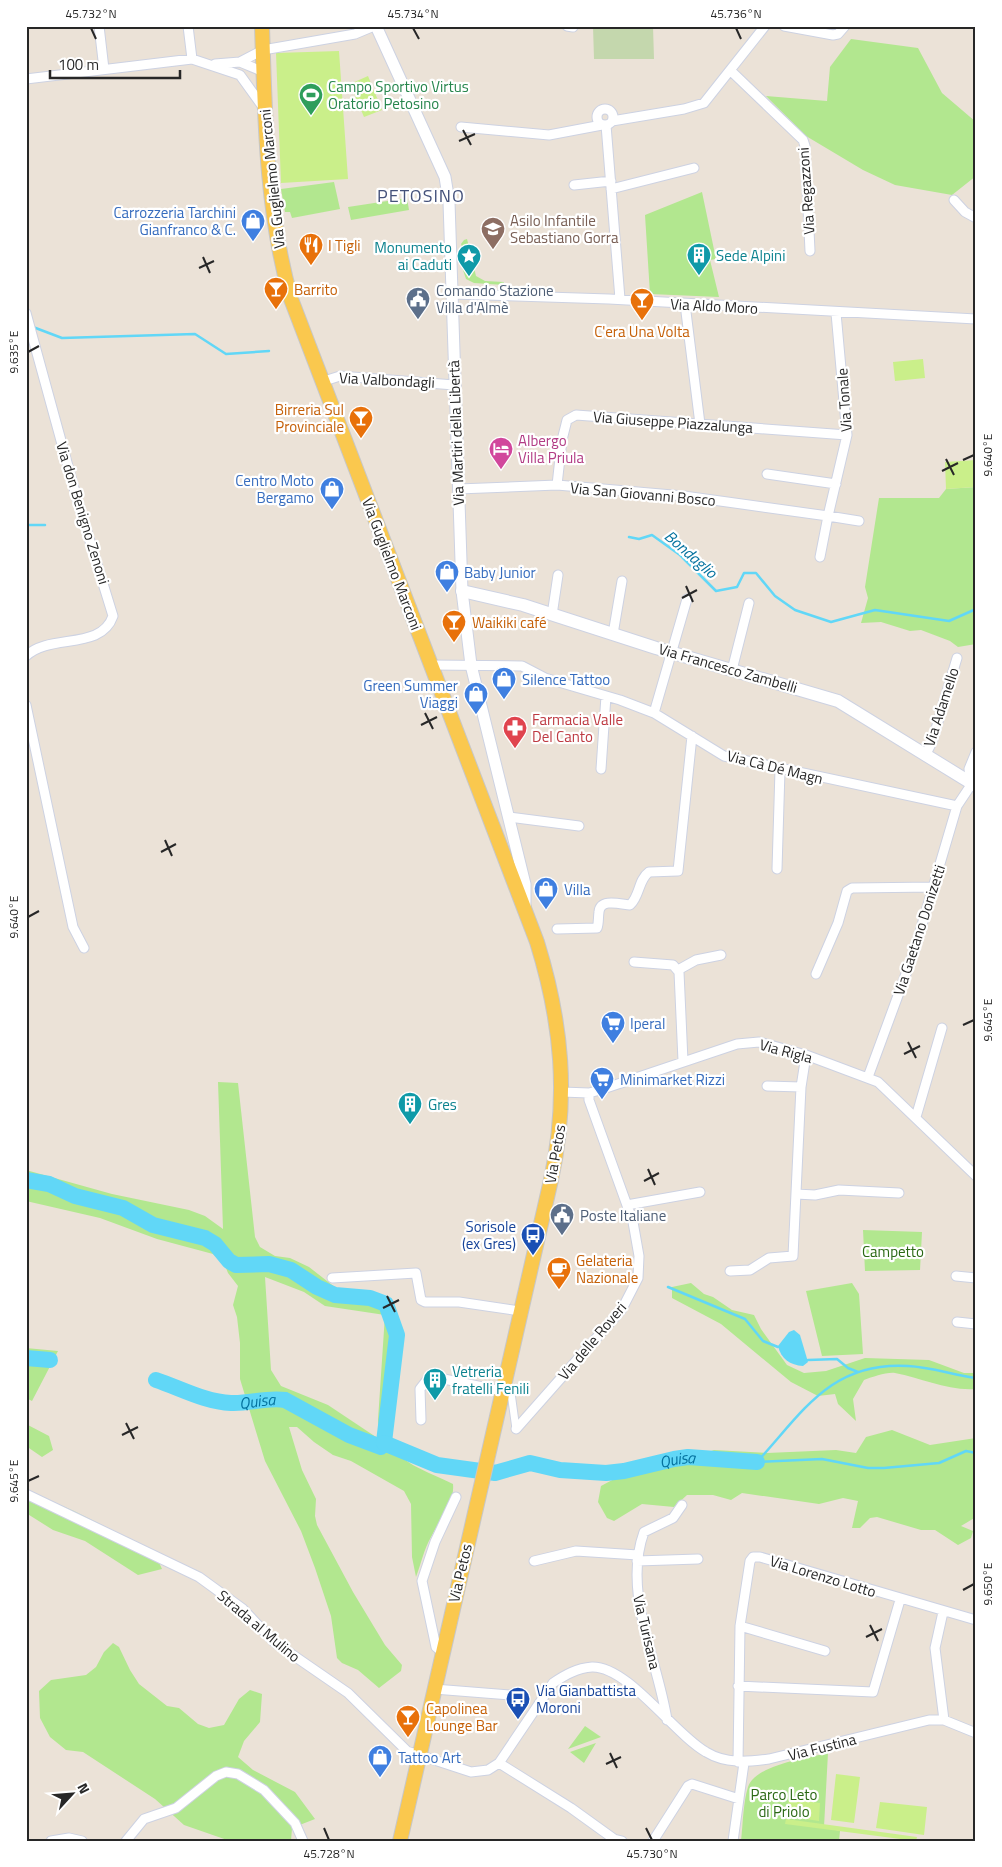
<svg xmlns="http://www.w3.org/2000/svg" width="1002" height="1867" font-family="'Titillium Web',sans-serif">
  <rect width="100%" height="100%" fill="#ebe2d7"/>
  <path fill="#b2e78f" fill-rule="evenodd" d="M851,39L918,48L942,93L976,122V176L952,195L895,185L863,170L806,136L766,96L827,101L830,67Z
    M334,182L340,209L292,218L290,212H285L281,189Z
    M702,192L716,259L710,260L719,297L650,294L645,215Z
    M407,198L409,210L351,220L348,207Z
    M467,239L476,276L485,281L504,282V285L474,283L466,279L462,267L464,264L462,255L464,252L461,244L464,240Z
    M976,487V644L958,647L950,641L921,630L910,631L881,622L861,623L868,598L865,587L879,498H939L946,489Z
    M218,1082L238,1083L255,1237L260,1247L275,1256L290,1258L309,1267L345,1295L382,1300L396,1308L398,1343L385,1435C394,1462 429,1472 453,1484C455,1504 439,1520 431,1537C424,1549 421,1564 416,1577L412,1557L411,1504L404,1491L351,1461L333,1455L314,1442L297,1427H289L302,1470L316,1499L315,1516L317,1525L353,1592L385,1645L402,1665L401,1671L379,1688L358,1670L342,1663L337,1658L331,1616L315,1568L301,1531L265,1461L240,1379V1343L237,1317L233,1305L238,1286L228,1273L224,1263L213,1254L157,1239L100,1218L26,1201V1170L112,1194L189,1210L205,1216L223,1229ZM265,1277L304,1292L325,1306L385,1315L378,1420L379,1439L328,1405L281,1386L271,1370Z
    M863,1230L922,1232L920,1270L865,1271Z
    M691,1283L704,1294L713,1297L732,1310L754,1315L761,1329L787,1365L804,1373L826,1371L865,1358L929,1360L964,1373H976V1389C947,1391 922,1378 895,1373C886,1372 873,1377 864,1380L853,1399L856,1421L838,1404L835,1394L818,1396L791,1382L721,1324L672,1298V1287Z
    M852,1283L859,1294L863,1354L822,1356L806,1291Z
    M26,1348L58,1351L32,1401L26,1398Z
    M26,1424L49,1436L53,1450L42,1457L26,1446Z
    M892,1430L930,1445L976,1438V1517L961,1526L973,1531L971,1538L958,1545L935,1530H921L877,1517L870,1518L860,1528H852L858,1501L843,1498L819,1504L742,1493L731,1500L713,1495H687L674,1507L642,1504L614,1521L607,1518L598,1502L601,1486L629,1471L663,1468L714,1450L767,1453L836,1450L856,1453L866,1437Z
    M26,1490L74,1511L148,1548L156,1556L162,1569L138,1575L85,1541L53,1530L26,1513Z
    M113,1643L119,1647L130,1670L139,1684L167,1706L179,1708L198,1724L209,1728L224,1725L239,1699L250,1690L262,1694L260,1722L244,1741L238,1757L253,1770L295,1792L315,1819L292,1828L291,1841H230L184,1825L155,1799L83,1752L66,1750L50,1737L40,1718L39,1691L51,1680L86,1675L96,1667L104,1652Z
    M585,1726L601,1737L568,1749Z
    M596,1743L584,1763L570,1752Z
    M828,1753L824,1827L840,1831L839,1841H741C743,1824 743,1803 748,1787C755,1765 807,1758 828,1753Z"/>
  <path fill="#c4d7ad" d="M593,26H653L654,59H594Z"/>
  <path fill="#caef8a" d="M339,51L348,179L281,183L276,53Z
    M368,76L382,110L364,117L350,84Z
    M923,359L925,378L895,381L893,362Z
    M976,460V487L946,489L945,462Z
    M836,1774L860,1777L854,1823L831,1820Z
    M789,1799L820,1803L819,1821L786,1816Z
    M880,1802L927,1807L924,1835L876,1828Z
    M786,1819L917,1837L916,1841L785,1824Z"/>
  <path fill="#61d7f7" d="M794,1330L800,1335L808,1362L803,1366C790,1365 781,1359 778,1346L789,1332Z"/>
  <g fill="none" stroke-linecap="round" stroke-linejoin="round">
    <path stroke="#61d7f7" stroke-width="2.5" d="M33,327L62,338L195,334L226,354L269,351
      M26,525H45
      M629,537L639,539L652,535L680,555L716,591L737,587L744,573H756L775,596L795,610L831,622L875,610L949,621L976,609
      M668,1287L745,1319L763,1341L778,1347
      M808,1360L837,1359L848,1368L858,1372
      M757,1462C803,1412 831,1361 908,1366C931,1367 953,1375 976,1378
      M758,1462L822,1459L868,1468H884L939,1463L966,1451L976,1453"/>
    <g stroke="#61d7f7" stroke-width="16">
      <path d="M26,1180L49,1184L75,1196L123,1208L153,1225L205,1238L215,1244L229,1261L236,1265L269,1264L291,1270L317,1287L335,1295L370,1298L386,1304L397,1335L384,1442"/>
      <path d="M26,1358L50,1360"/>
      <path id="s1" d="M156,1380C180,1388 205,1402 231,1403C249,1404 267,1397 285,1400L349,1435L381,1447"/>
      <path id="s2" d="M384,1443L437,1465L495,1473L530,1463L560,1470L606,1473L624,1471L674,1459L688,1457L757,1462"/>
    </g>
    <defs>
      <path id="pedestrian" d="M511,1393L516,1429"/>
      <path id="minor" d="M99,26L104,69
        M188,26L192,59
        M567,26L573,27
        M784,26L833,35L838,34L845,26
        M240,62L264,72
        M215,64L240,62L263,50L355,34L374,26
        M731,71L803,140L805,146L810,251
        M26,79L192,59L240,75L263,107
        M597 117a8 8 0 1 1 16 0a8 8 0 1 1-16 0Z
        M612,121L684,109L704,103L765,26
        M606,125L620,299
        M461,127L549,135L602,125
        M574,185L611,181
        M611,189L694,168
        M954,200L965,212L976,218
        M452,294L609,299L976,319
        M685,304L700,424
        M26,313L77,499L113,616C101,651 50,633 26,656
        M836,313L847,435L828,516L859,521
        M321,382L340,376L454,385
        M767,474L836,484
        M557,485L562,440L567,420L576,415L847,435
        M458,489L557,485L684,496L828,516L820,557
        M552,615L558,575
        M613,634L622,581
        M431,665L522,666L545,678L620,700L654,713L724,756L957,806
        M732,670L749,603
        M26,705L73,927L84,948
        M654,713L687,599
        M925,756L932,742L957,658
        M601,769L606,696
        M509,817L579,826
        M777,869L780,770
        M557,929L597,928C599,923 598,918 599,912C600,898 620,904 630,905C640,896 638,880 649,872L678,871L692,736
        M634,962L673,965L679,972L683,1061
        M678,970L696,960L721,955
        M816,974L838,923L847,891L852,888L934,887
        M868,1077L914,952L957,806L971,785L969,769L976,752
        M767,1086L801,1087
        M562,1092L589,1093L600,1090L737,1044L759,1042L806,1055L878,1082L976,1176
        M916,1117L942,1028
        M796,1194L815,1195L839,1190L899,1193
        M627,1205L700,1192
        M730,1271L750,1270L769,1258L793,1256L801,1087L806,1055
        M956,1276L976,1278
        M332,1278L416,1273L421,1300L425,1302H459L520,1311
        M957,1322L976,1324
        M421,1420L420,1389L427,1380L444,1379L502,1391
        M516,1429L622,1309L638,1278L639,1256L633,1222L589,1100V1093
        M26,1494L199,1577L243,1609L274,1642L348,1693L407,1751L471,1772L488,1770L499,1763L553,1683C565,1675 577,1668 592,1667C628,1666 674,1734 706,1752C726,1764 747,1762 769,1759L929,1720H944L976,1733
        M534,1561L576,1551L638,1555
        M637,1561L698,1559
        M943,1612L935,1648L944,1720
        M740,1626L825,1651
        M442,1652L436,1647L422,1581L435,1542L456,1497
        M738,1686L873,1692L900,1600
        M434,1689L511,1695
        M667,1720C658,1660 622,1593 644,1532L673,1518L682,1505
        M738,1762L740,1626L750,1561L753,1557H760L976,1620
        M499,1763L571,1808L614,1839L622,1841
        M51,1841L69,1838L82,1841
        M126,1841L144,1819L176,1808L216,1776L226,1772L238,1774L264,1790L295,1823L303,1841
        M653,1841L688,1786L692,1784L739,1799
        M733,1841L744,1763"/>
      <path id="tertiary" d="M376,26L445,177L449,202L462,591L471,665L525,884V906"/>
      <path id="secondary" d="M462,591L523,605L656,648L838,701L976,786"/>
      <path id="primary" d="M262,26C265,118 266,211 291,299L537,942C562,1023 569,1097 551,1180L400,1841"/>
    </defs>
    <use href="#pedestrian" stroke="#cdd2e2" stroke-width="9"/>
    <use href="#minor" stroke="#cdd2e2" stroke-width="11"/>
    <use href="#tertiary" stroke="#cdd2e2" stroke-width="13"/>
    <use href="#secondary" stroke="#cdd2e2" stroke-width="14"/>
    <use href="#primary" stroke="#c7c7c7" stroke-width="16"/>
    <use href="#pedestrian" stroke="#fff" stroke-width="7"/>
    <use href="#minor" stroke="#fff" stroke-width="9"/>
    <use href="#tertiary" stroke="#fff" stroke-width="11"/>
    <use href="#secondary" stroke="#fff" stroke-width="12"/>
    <use href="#primary" stroke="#fac84e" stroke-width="14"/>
  </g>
  <path fill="none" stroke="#272727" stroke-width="2" d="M91,28L96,39M413,28L419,39M736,28L741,39M463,130L471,145M459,141L475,134M203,257L210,273M199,268L214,261M28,352L39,346M946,459L954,475M963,460L974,455M942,471L958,463M686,586L693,602M682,598L697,590M425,713L433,729M421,725L437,717M165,840L172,856M161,852L176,844M28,917L39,911M963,1025L974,1020M908,1042L916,1058M904,1054L920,1046M648,1169L655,1185M644,1181L659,1173M387,1296L395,1312M383,1308L399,1300M126,1423L134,1439M122,1435L138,1427M28,1481L39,1476M963,1590L974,1584M870,1625L878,1641M866,1637L882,1629M610,1753L617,1768M606,1764L621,1757M324,1828L329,1840M646,1828L652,1840"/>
  <defs>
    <symbol id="stadium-pin" viewBox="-11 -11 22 30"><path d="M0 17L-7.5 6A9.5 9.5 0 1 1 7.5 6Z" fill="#2e9e5b" stroke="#fff"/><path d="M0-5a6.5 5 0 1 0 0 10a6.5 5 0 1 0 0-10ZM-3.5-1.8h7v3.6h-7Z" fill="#fff"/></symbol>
    <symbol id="shop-pin" viewBox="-11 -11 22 30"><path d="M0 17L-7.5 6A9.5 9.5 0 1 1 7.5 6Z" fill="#3f7fe0" stroke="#fff"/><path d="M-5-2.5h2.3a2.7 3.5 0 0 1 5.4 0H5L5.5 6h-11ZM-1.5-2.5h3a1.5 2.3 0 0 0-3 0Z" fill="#fff"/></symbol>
    <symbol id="school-pin" viewBox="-11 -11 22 30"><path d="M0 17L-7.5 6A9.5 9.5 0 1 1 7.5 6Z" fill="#8d6e63" stroke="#fff"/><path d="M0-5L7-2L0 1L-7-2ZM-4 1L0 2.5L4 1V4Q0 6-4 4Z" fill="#fff"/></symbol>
    <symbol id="restaurant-pin" viewBox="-11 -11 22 30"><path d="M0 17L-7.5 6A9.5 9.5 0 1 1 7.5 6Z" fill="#e8710a" stroke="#fff"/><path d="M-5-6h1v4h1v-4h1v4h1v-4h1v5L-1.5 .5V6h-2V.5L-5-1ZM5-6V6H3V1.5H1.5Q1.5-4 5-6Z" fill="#fff"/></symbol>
    <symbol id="building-pin" viewBox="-11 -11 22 30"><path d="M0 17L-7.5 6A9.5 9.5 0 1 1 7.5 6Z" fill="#0f9aa8" stroke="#fff"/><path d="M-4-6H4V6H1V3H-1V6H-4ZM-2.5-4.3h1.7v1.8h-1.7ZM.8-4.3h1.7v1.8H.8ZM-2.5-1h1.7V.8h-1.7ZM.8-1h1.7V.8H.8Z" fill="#fff"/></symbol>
    <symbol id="sight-pin" viewBox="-11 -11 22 30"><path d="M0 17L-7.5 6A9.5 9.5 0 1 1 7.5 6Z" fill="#0f9aa8" stroke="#fff"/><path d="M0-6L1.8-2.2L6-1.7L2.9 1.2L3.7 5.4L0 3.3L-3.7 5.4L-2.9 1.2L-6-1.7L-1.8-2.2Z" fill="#fff"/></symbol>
    <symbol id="bar-pin" viewBox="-11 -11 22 30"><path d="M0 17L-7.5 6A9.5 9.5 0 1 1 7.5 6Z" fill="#e8710a" stroke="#fff"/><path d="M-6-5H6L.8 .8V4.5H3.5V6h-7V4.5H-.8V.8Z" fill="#fff"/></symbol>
    <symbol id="civic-pin" viewBox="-11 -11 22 30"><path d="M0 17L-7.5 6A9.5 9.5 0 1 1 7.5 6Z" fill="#5c6f8a" stroke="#fff"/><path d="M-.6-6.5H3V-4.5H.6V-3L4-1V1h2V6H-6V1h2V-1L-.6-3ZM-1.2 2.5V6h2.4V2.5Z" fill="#fff"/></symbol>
    <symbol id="hotel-pin" viewBox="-11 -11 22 30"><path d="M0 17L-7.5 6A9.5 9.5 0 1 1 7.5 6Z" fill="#d1479c" stroke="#fff"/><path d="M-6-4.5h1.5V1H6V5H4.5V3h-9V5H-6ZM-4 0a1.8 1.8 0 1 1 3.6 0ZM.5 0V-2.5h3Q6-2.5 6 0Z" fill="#fff"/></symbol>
    <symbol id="pharmacy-pin" viewBox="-11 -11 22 30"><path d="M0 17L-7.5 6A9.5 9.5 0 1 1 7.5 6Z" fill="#e0444e" stroke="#fff"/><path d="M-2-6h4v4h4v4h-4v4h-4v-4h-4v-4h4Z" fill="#fff"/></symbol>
    <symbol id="supermarket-pin" viewBox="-11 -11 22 30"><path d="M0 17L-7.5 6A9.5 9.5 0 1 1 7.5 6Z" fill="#3f7fe0" stroke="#fff"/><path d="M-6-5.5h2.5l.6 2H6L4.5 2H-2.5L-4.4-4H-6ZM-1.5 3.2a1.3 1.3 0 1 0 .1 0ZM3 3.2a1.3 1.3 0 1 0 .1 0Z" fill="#fff"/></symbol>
    <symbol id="bus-pin" viewBox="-11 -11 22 30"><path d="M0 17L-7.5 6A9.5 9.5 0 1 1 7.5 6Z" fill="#1a4fb4" stroke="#fff"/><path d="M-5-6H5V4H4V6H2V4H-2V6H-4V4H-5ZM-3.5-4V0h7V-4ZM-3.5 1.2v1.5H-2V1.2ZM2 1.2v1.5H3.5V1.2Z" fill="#fff"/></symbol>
    <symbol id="cafe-pin" viewBox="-11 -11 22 30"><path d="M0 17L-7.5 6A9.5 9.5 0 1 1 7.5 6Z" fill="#e8710a" stroke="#fff"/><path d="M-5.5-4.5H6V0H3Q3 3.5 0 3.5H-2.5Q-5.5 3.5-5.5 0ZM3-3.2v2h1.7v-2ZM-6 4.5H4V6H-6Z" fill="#fff"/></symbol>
  </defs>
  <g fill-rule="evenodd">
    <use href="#stadium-pin" x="297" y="81" width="28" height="38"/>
    <use href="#shop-pin" x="239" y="207" width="28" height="38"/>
    <use href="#school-pin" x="479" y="215" width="28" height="38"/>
    <use href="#restaurant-pin" x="297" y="231" width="28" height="38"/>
    <use href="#building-pin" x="685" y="241" width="28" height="38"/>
    <use href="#sight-pin" x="455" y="242" width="28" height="38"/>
    <use href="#bar-pin" x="262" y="275" width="28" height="38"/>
    <use href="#civic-pin" x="404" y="285" width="28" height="38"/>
    <use href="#bar-pin" x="628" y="286" width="28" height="38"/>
    <use href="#bar-pin" x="347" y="404" width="28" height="38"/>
    <use href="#hotel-pin" x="487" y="435" width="28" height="38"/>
    <use href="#shop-pin" x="318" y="475" width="28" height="38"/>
    <use href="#shop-pin" x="433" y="558" width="28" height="38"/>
    <use href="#bar-pin" x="440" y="608" width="28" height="38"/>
    <use href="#shop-pin" x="490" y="665" width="28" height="38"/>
    <use href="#shop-pin" x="462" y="680" width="28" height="38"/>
    <use href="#pharmacy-pin" x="501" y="714" width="28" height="38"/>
    <use href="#shop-pin" x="532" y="875" width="28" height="38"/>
    <use href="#supermarket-pin" x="599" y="1009" width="28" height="38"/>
    <use href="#supermarket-pin" x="588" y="1065" width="28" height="38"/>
    <use href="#building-pin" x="396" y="1090" width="28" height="38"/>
    <use href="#civic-pin" x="548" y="1201" width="28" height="38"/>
    <use href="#bus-pin" x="519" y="1221" width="28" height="38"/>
    <use href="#cafe-pin" x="545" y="1255" width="28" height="38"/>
    <use href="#building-pin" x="421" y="1366" width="28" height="38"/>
    <use href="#bus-pin" x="504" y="1685" width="28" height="38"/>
    <use href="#bar-pin" x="394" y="1703" width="28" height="38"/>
    <use href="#shop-pin" x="366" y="1743" width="28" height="38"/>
  </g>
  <g text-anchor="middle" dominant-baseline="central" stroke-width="4.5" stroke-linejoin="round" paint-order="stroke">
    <g font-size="15" fill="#27864d" stroke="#fff" text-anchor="start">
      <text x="328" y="86">Campo Sportivo Virtus<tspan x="328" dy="17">Oratorio Petosino</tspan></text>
    </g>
    <g font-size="15" fill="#272727" stroke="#fff">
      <text transform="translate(272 179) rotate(-96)">Via Guglielmo Marconi</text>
      <text transform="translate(806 191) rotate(-94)">Via Regazzoni</text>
      <text transform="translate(714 306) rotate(3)">Via Aldo Moro</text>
      <text transform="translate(387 380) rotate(3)">Via Valbondagli</text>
      <text transform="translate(844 400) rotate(-94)">Via Tonale</text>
      <text transform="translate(673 422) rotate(4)">Via Giuseppe Piazzalunga</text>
      <text transform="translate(456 433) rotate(-92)">Via Martiri della Libertà</text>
      <text transform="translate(643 494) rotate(5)">Via San Giovanni Bosco</text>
      <text transform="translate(83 513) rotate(73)">Via don Benigno Zenoni</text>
      <text transform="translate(392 564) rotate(69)">Via Guglielmo Marconi</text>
      <text transform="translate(728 668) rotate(16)">Via Francesco Zambelli</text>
      <text transform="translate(941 707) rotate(-72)">Via Adamello</text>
      <text transform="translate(775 767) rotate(14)">Via Cà Dé Magn</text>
      <text transform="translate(919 930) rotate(-72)">Via Gaetano Donizetti</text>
      <text transform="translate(786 1051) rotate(15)">Via Rigla</text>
      <text transform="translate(555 1154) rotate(-80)">Via Petos</text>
      <text transform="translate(592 1341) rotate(-50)">Via delle Roveri</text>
      <text transform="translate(460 1573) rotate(-77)">Via Petos</text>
      <text transform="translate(823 1576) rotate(17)">Via Lorenzo Lotto</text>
      <text transform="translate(259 1626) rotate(40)">Strada al Mulino</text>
      <text transform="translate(647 1632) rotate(77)">Via Turisana</text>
      <text transform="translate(822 1747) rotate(-14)">Via Fustina</text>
    </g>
    <g font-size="15" fill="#366cbe" stroke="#fff" text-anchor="start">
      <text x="236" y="212" text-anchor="end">Carrozzeria Tarchini<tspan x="236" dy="17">Gianfranco &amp; C.</tspan></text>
      <text x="314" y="480" text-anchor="end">Centro Moto<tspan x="314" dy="17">Bergamo</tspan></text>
      <text x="464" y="572">Baby Junior</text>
      <text x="522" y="679">Silence Tattoo</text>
      <text x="458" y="685" text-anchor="end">Green Summer<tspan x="458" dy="17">Viaggi</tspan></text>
      <text x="564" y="889">Villa</text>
      <text x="630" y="1023">Iperal</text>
      <text x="620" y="1079">Minimarket Rizzi</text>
      <text x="398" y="1757">Tattoo Art</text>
    </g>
    <g font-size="15" fill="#785e54" stroke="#fff" text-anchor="start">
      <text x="510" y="220">Asilo Infantile<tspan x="510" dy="17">Sebastiano Gorra</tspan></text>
    </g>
    <g font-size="15" fill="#c56008" stroke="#fff" text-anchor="start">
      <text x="328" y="245">I Tigli</text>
      <text x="294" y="289">Barrito</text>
      <text x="642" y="331" text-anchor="middle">C'era Una Volta</text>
      <text x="344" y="409" text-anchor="end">Birreria Sul<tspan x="344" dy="17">Provinciale</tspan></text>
      <text x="472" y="622">Waikiki café</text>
      <text x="576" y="1260">Gelateria<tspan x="576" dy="17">Nazionale</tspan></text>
      <text x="426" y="1708">Capolinea<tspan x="426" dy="17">Lounge Bar</tspan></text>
    </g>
    <g font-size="15" fill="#0d838f" stroke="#fff" text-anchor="start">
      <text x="452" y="247" text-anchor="end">Monumento<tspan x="452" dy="17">ai Caduti</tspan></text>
      <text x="716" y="255">Sede Alpini</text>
      <text x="428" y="1104">Gres</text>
      <text x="452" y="1371">Vetreria<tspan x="452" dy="17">fratelli Fenili</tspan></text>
    </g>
    <g font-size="15" fill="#4e5e75" stroke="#fff" text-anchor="start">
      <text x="436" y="290">Comando Stazione<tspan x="436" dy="17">Villa d'Almè</tspan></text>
      <text x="580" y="1215">Poste Italiane</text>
    </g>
    <g font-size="15" fill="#b23c85" stroke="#fff" text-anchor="start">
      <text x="518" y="440">Albergo<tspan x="518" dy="17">Villa Priula</tspan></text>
    </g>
    <g font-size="15" fill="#be3a42" stroke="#fff" text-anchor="start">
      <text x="532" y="719">Farmacia Valle<tspan x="532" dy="17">Del Canto</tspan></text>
    </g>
    <g font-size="15" fill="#164399" stroke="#fff" text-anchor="end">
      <text x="516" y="1226">Sorisole<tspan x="516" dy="17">(ex Gres)</tspan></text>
      <text x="536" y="1690" text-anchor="start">Via Gianbattista<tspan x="536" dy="17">Moroni</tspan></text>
    </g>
    <g font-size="15" fill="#2a6814" stroke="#fff">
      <text x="893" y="1251">Campetto</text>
      <text x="784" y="1794">Parco Leto<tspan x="784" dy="17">di Priolo</tspan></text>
    </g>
    <g font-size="16" font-style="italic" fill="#04729f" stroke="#fff">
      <text transform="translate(691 554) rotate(41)">Bondaglio</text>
      <text stroke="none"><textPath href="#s1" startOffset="105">Quisa</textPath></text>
      <text stroke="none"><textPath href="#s2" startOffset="302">Quisa</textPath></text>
    </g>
    <g font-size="18" letter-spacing="1" fill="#45527b" stroke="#fff">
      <text x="421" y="195">PETOSINO</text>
    </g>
  </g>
  <rect width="1002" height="1867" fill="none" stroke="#ffffff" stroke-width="55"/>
  <g transform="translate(72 1794) rotate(64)" stroke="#ffffff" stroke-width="4" paint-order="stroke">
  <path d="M0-4L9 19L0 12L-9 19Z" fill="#272727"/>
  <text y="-8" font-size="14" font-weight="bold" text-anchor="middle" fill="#272727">N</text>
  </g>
  <path d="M50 70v8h130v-8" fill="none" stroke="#272727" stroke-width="2.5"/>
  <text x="58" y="70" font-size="15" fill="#272727" stroke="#ffffff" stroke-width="4" paint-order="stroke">100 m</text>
  <rect x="28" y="28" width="946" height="1812" fill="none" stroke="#272727" stroke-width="2"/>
  <g font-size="12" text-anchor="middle" fill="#272727">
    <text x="91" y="18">45.732°N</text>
    <text x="413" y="18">45.734°N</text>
    <text x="736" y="18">45.736°N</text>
    <text transform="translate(14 352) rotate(-90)" y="4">9.635°E</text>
    <text transform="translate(988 455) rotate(-90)" y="4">9.640°E</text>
    <text transform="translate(14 917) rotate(-90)" y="4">9.640°E</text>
    <text transform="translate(988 1020) rotate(-90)" y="4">9.645°E</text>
    <text transform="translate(14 1481) rotate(-90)" y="4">9.645°E</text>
    <text transform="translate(988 1584) rotate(-90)" y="4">9.650°E</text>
    <text x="329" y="1858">45.728°N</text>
    <text x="652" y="1858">45.730°N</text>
  </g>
</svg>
